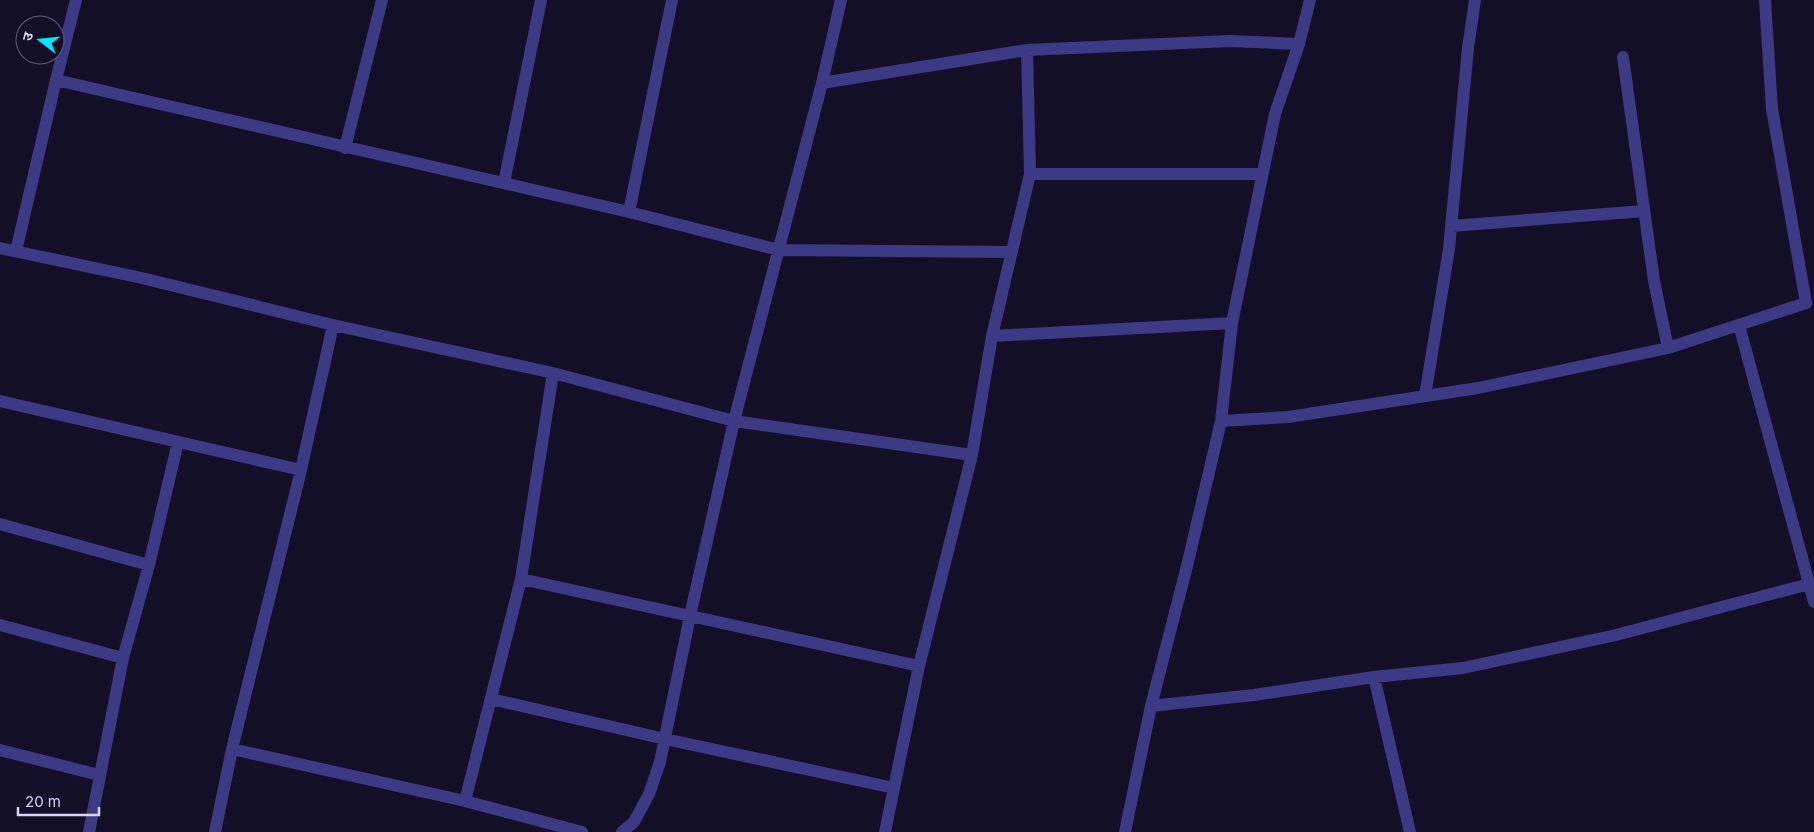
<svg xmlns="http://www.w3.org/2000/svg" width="1814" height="832" font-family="Inter,'Noto Sans Devanagari',sans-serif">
  <rect width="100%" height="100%" fill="#130f26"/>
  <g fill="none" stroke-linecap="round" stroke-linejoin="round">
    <path stroke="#3d3a85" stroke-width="12" d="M1623,57L1654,281L1668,348
      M56,80L629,212L779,250L1012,252
      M822,83L1027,50L1230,41L1299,44
      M345,148L382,0
      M1030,174H1261
      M504,183L541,0
      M629,212L672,0
      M1451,226L1644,211
      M0,248L142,278L333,325L553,373L734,421L972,455
      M16,251L56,80L76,0
      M1739,325L1814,602
      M992,336L1232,323
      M1425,396L1449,249L1468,48L1475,0
      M0,401L301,470
      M1221,421L1288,417L1478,388L1668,348L1806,303L1772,109L1765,0
      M0,524L149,565
      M521,579L919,666
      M0,625L123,658
      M1374,677L1410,832
      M491,699L665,739L894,788
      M1151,706L1254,695L1374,677L1463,668L1616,635L1809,584
      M232,749L465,801L582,832
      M0,750L99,775
      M465,801L521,579L553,373
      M89,832L123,658L149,565L178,442
      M215,832L232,749L301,470L333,325
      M622,832L634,822L649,794L660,762L690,616L734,421L822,83L841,0
      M885,832L919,666L972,455L992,336L1030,174L1027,50
      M1125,832L1151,706L1188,562L1221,421L1232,323L1275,114L1299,44L1310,0"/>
  </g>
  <g transform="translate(40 40) rotate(286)"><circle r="24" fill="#130f26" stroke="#625e7d"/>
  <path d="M0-4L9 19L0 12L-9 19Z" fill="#00e5ff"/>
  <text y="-8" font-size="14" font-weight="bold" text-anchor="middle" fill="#d9d4ff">उ</text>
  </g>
  <path d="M18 807v8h81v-8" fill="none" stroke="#d9d4ff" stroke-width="2.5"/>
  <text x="25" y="807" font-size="15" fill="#d9d4ff" stroke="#130f26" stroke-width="4" paint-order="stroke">20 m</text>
</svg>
